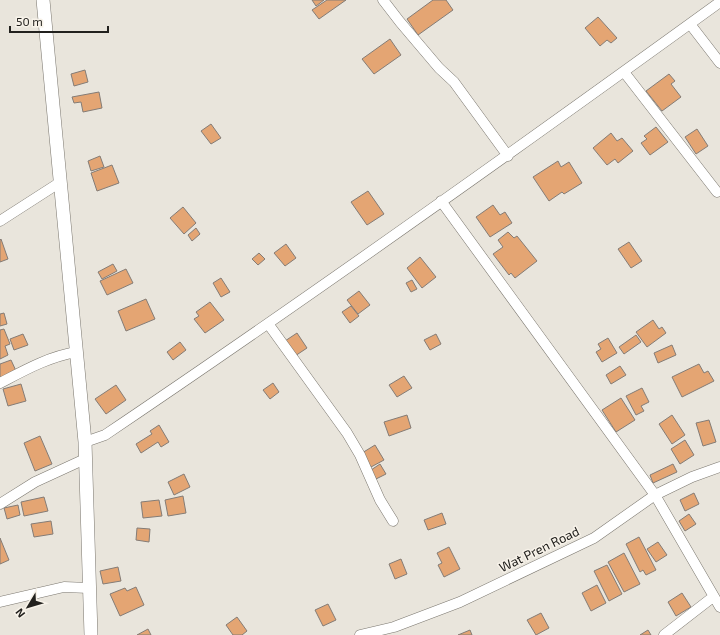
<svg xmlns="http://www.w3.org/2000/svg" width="720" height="635" font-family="'Exo 2',sans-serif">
  <rect width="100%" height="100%" fill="#e9e5dc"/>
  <path fill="#e4a573" stroke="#847c76" d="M312,0H324L316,6Z
    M327,0H346L319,19L312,10Z
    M433,0H446L453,10L418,35L407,19Z
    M598,17L617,38L611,43L607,40L600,46L585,28Z
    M390,39L401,55L374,74L362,59Z
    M85,70L88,82L74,86L71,74Z
    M669,74L675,81L671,84L681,97L662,111L646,91Z
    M99,92L102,108L83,112L81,102L74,103L72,97Z
    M211,124L221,138L211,144L201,131Z
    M656,127L668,142L650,155L641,143L647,139L644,136Z
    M697,129L708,146L696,154L685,137Z
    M611,133L617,141L622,138L633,151L618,163L615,159L607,165L593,148Z
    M100,156L104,167L91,171L88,161Z
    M558,161L561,167L569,162L582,183L564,194L562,192L549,201L533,177Z
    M112,165L119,183L97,191L91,173Z
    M368,191L384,214L367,225L351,202Z
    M493,205L500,215L505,212L512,223L490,237L476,217Z
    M183,207L196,223L184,234L170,218Z
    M196,228L200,234L192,241L188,235Z
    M508,232L514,238L517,236L537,261L515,278L511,273L509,275L493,254L503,247L498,240Z
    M1,239L8,259L0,262V240Z
    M629,242L642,261L631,268L618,249Z
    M286,244L296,258L285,266L274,253Z
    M259,253L265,259L258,265L252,259Z
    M420,257L436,277L422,288L407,268Z
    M113,264L117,271L102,279L98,272Z
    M126,269L133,283L107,295L100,281Z
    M221,278L230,292L221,297L213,283Z
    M412,280L417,289L411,292L406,283Z
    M359,291L370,305L358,314L347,300Z
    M146,299L155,319L126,331L118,311Z
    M210,302L224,320L205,333L194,319L199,316L196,312Z
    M351,306L359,316L350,323L342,312Z
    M4,313L7,324L0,326V314Z
    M653,320L659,329L662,327L666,333L647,347L636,332Z
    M4,329L10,344L5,346L8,355L0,359V330Z
    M297,333L307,348L292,358L282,343Z
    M23,334L28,345L14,350L10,339Z
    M436,334L441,344L430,350L424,340Z
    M636,335L641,342L624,354L619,347Z
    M608,338L617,353L602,362L596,352L601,349L598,344Z
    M180,342L186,350L173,360L167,352Z
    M672,345L676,355L658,363L654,353Z
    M11,360L17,373L0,380V364Z
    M699,364L704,373L708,371L714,381L682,397L672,377Z
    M620,366L626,375L611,384L606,375Z
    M404,376L412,388L397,397L389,385Z
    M273,383L279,392L270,399L263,390Z
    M21,384L26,401L8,406L3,389Z
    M116,385L126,400L106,414L95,399Z
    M642,388L649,402L641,406L644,411L636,415L626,396Z
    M621,398L635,420L616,432L602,410Z
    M407,415L411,428L389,436L384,422Z
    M672,415L685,435L672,444L659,424Z
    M709,420L716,442L703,446L696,423Z
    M159,425L169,442L161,447L158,442L141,453L136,444L152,434L150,431Z
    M40,436L52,464L35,471L24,443Z
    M685,440L694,455L680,464L671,449Z
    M375,445L384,460L371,467L362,453Z
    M380,464L386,474L376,479L371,470Z
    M673,464L677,472L653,483L650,475Z
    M184,474L190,487L174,495L168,482Z
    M694,493L699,504L685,511L680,500Z
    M183,496L186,513L168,516L165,500Z
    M44,497L48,511L24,516L21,502Z
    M159,500L162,516L143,518L141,502Z
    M18,505L20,515L7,519L4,508Z
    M442,513L446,524L428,530L424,520Z
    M689,514L696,524L685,531L679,521Z
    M51,521L53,534L34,537L31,524Z
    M137,528L150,529L149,542L136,540Z
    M639,537L656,570L646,575L643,570L640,572L626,544Z
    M0,538L9,560L0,564Z
    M658,542L667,555L656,562L647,549Z
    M449,547L460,569L444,577L438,565L442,563L437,553Z
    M624,553L640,584L624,592L608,562Z
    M401,559L407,574L395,579L389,564Z
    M607,565L622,594L609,601L594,571Z
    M118,567L121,581L103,584L100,571Z
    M597,585L606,603L591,611L582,593Z
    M136,587L144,605L120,616L110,594L125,588L127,591Z
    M682,593L691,607L676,616L668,602Z
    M328,604L336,620L323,626L315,610Z
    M541,613L549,628L536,635L527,620Z
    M237,617L247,631L242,635H233L226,625Z
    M148,629L151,635H137Z
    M470,630L472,635H458Z
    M648,630L651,635H640Z"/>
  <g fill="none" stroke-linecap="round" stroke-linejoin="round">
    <defs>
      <path id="minor" d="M383,0L400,22L439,68L454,82L508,156
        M690,24L720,63
        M624,72L717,192
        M441,201L655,495L720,607
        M0,221L59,183
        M269,325L347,433L360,455L380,500L393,521
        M0,383C25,370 48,357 76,352
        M85,442L105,435C313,295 517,149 720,2
        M0,504L35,482L85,459
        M0,602L64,587L89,588
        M360,635L394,627L460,602L594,538L655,495L692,477L720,467
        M664,635L713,597"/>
      <path id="tertiary" d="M43,0L85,442L91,635"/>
    </defs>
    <use href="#minor" stroke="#7b776f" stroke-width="11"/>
    <use href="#tertiary" stroke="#7b776f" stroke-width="14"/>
    <use href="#minor" stroke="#fff" stroke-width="10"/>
    <use href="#tertiary" stroke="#fff" stroke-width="13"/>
  </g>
  <g text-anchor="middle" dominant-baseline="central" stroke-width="3" stroke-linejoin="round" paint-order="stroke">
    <g font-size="13" fill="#22211e" stroke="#f7f2e9">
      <text transform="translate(539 549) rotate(-26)">Wat Pren Road</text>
    </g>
  </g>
  <g transform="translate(28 607) rotate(232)" stroke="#f7f2e9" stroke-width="3" paint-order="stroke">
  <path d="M0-3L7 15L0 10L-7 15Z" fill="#22211e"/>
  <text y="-6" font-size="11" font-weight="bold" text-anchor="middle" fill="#22211e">N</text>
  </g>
  <path d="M10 26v6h98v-6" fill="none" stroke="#22211e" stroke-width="2"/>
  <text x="16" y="26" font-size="12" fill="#22211e" stroke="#f7f2e9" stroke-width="3" paint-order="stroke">50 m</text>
</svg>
